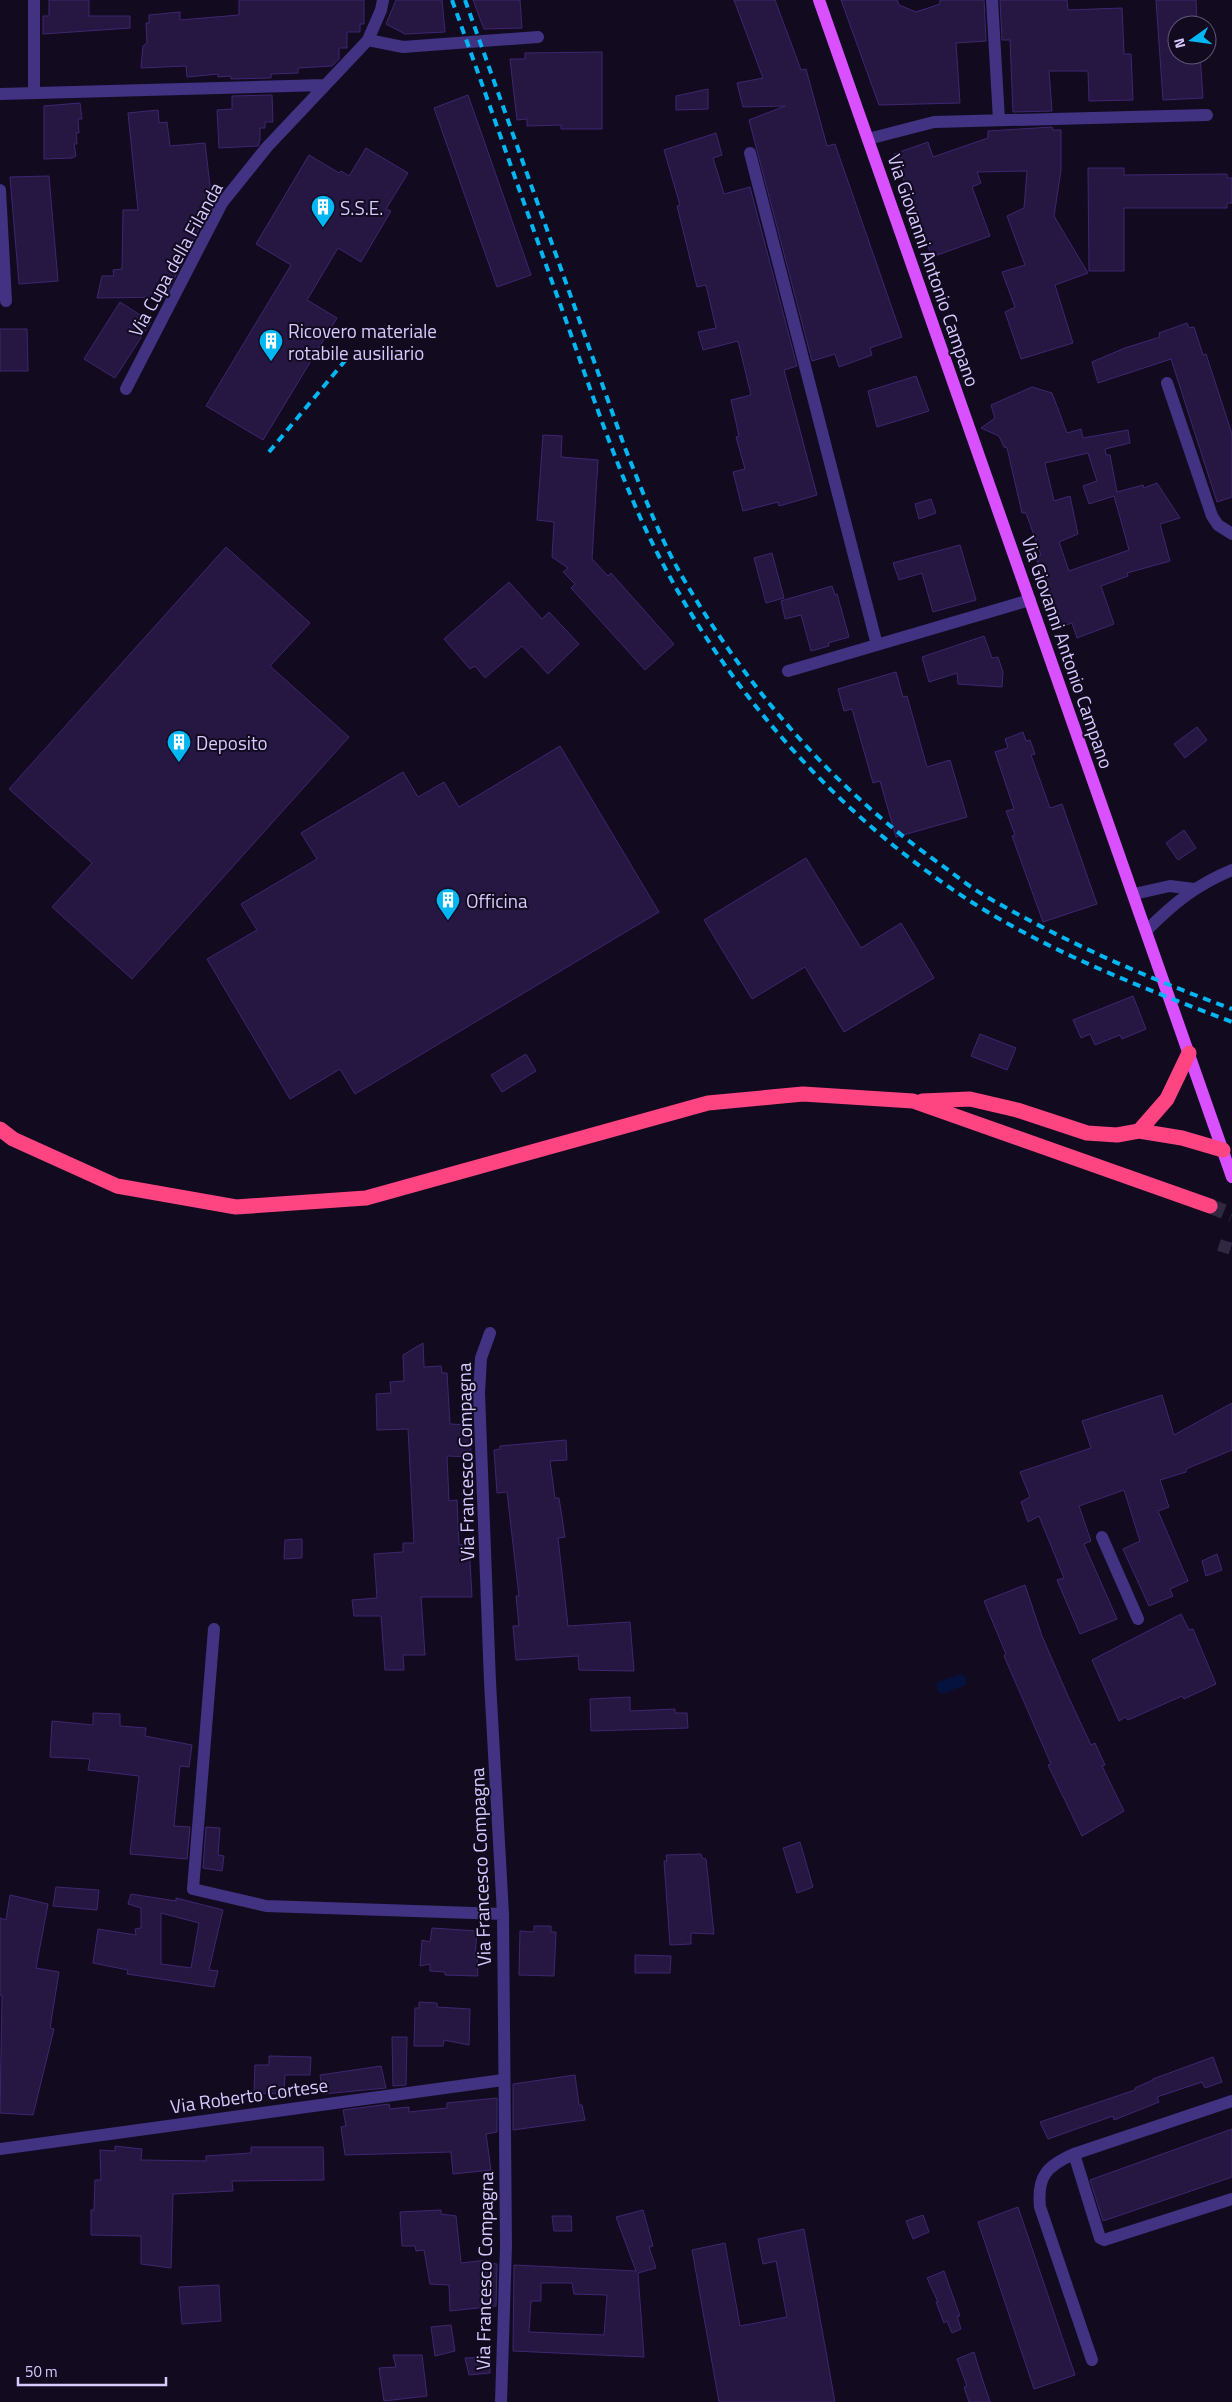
<svg xmlns="http://www.w3.org/2000/svg" width="1232" height="2402" font-family="'Titillium Web',sans-serif">
  <rect width="100%" height="100%" fill="#120b20"/>
  <path fill="#05123e" d="M961,1674L966,1678L965,1685L943,1694L939,1692L936,1687L938,1682Z"/>
  <path fill="#251642" stroke="#3f2670" fill-rule="evenodd" d="M49,0H89V16H130V28L43,34V16H49Z
    M239,0H364V24H360V32H347V48H339V59L332,66L298,68V73L271,74V78L231,79V76L218,77V74L187,77L186,66L141,68L143,46L147,43L146,23H149V15L180,12V20L239,15Z
    M396,0H442L445,32L405,34L386,24Z
    M473,0H520L522,28L484,29Z
    M734,0H775L801,70L806,69L827,146L835,144L902,337L870,348L872,355L839,367L835,354L812,361L749,120L785,106L743,107L737,83L763,78Z
    M841,0H897L899,5L916,12L940,4V0H984L986,41L956,43L960,103L879,105Z
    M1000,0H1067L1068,10L1122,8L1124,54H1131L1133,100L1089,101L1088,71H1049L1052,111L1013,112L1010,40H1002Z
    M1156,0H1196L1197,25H1177V55H1200L1203,98L1163,100Z
    M602,52V129H561V125L527,126V119L517,120L510,59H525V53Z
    M708,89V109L676,110V96Z
    M272,95L273,122H265V128H260V140L258,146L219,148L217,110L232,109V96Z
    M468,95L531,275L497,287L434,108Z
    M80,103L82,119H78L79,133H76L77,144H74L76,156L72,158L44,159V106Z
    M158,110L159,123L167,122L170,146L205,143L212,203L165,297L97,298L102,276H114L113,270L122,269L123,210H138L128,113Z
    M1052,127L1053,130H1061V170L1054,216L1088,273L1055,285L1073,343L1021,359L1005,312L1015,307L1002,272L1025,265L1007,216L1024,208L1027,171L977,172L981,183L972,187L990,236L932,257L894,154L928,142L933,157L988,138V131Z
    M716,133L722,155L713,158L724,194L750,187L797,366L784,370L817,495L779,506L778,502L743,511L733,472L745,469L736,437L739,436L731,400L751,395L738,341L703,350L698,332L716,328L706,285L697,287L677,206L680,205L664,150Z
    M366,148L408,173L386,209L391,211L361,262L338,248L307,300L337,318L263,440L206,406L291,265L256,244L309,155L339,173L341,171L349,176Z
    M1088,168H1124V175L1227,174V178H1232V203H1227V208H1124V271H1089Z
    M49,176L58,281L19,284L10,177Z
    M120,302L151,322L115,378L84,359Z
    M1187,323L1189,328L1194,327L1203,355L1206,354L1232,434V497L1217,502L1171,359L1098,383L1092,362L1125,348L1160,337L1159,333Z
    M0,329H27L28,371H0Z
    M916,376L929,411L877,427L868,391Z
    M1032,387L1052,393L1067,433L1081,429L1083,438L1128,430L1130,443L1105,449L1106,455H1110L1117,492L1143,485L1144,488L1157,483L1180,518L1160,524L1170,561L1127,573L1128,576L1101,586L1114,624L1077,638L1072,623L1058,628L1036,557L1041,555L1026,513H1022L1007,448L1004,447L999,436L981,428L995,418L991,405ZM1088,453L1097,481L1083,486L1089,504L1114,496L1129,550L1069,571L1059,542L1078,534L1070,496L1054,501L1045,463Z
    M543,435L562,436L561,457L598,460L592,559L608,576L611,573L674,644L645,670L571,588L575,584L563,572L568,568L552,557L554,522L537,520Z
    M931,499L936,513L919,519L915,504Z
    M960,545L976,600L933,612L922,573L899,580L893,563Z
    M226,547L310,623L270,666L349,737L132,979L52,907L92,863L9,789Z
    M772,553L784,598L766,603L754,558Z
    M509,582L542,619L549,612L579,644L548,674L522,646L485,678L475,666L470,669L444,639Z
    M832,586L835,595L837,594L849,637L828,643L829,646L811,651L801,615L785,619L781,601Z
    M984,636L992,658L998,657L1003,672L1002,687L958,684L957,673L929,682L922,657Z
    M896,672L903,697L907,696L927,767L950,760L967,817L896,837L880,781L873,783L852,709L844,711L838,689Z
    M1197,727L1207,740L1185,758L1174,744Z
    M1023,732L1026,741L1030,740L1035,754L1031,755L1050,808L1062,804L1097,904L1043,922L1012,836L1015,835L1006,811L1014,809L995,752L1008,748L1005,739Z
    M560,746L659,912L355,1094L340,1069L290,1099L207,959L257,930L241,904L317,859L301,833L403,772L418,797L444,782L459,807Z
    M1184,830L1196,848L1178,860L1166,843Z
    M806,858L861,948L901,923L934,978L844,1032L805,967L752,999L704,920Z
    M1133,996L1146,1029L1122,1039L1120,1035L1095,1045L1090,1034L1081,1038L1073,1020Z
    M980,1034L1016,1048L1007,1070L971,1056Z
    M526,1054L536,1071L502,1092L491,1075Z
    M423,1343L424,1367L441,1366L442,1373H447L450,1424L470,1425L471,1457L447,1456L449,1501L457,1500L459,1545L469,1544L472,1597H421L425,1655H403L404,1670H385L381,1616H354L352,1600L377,1598L374,1554L403,1552V1543H414L408,1429L377,1430L376,1394L391,1393L390,1382L404,1381L403,1355Z
    M1162,1395L1174,1435L1232,1403V1450L1186,1469V1472L1160,1480L1169,1507L1158,1511L1188,1581L1170,1589L1173,1596L1149,1606L1123,1549L1140,1541L1124,1490L1079,1506L1091,1541L1084,1544L1117,1619L1080,1634L1057,1580L1064,1578L1039,1516L1028,1522L1021,1502L1030,1497L1020,1472L1091,1448L1082,1421Z
    M566,1440L567,1460L550,1461L555,1498H559L565,1537L558,1538L568,1626L630,1622L634,1671L579,1670L578,1656L516,1660L513,1626H519L516,1596H519L507,1492L497,1493L494,1450L500,1449V1446Z
    M302,1539V1558L284,1559L285,1540Z
    M1217,1554L1222,1570L1206,1576L1202,1561Z
    M1025,1585L1042,1636L1068,1696L1091,1745L1095,1743L1105,1765L1102,1766L1124,1811L1082,1836L1048,1765L1051,1764L1004,1656L1006,1654L984,1601Z
    M1181,1614L1189,1630L1193,1629L1216,1684L1184,1699L1182,1696L1128,1720L1125,1717L1119,1721L1092,1660Z
    M630,1697V1711L675,1709V1713H687L688,1728L591,1731L590,1699Z
    M93,1713L120,1714V1726L146,1728L145,1736L192,1745L189,1767L180,1766L174,1826L190,1827L187,1859L130,1854L139,1776L88,1770L90,1759L50,1757L52,1721L93,1725Z
    M206,1827L220,1828L218,1855L224,1856L222,1871L203,1868Z
    M800,1842L813,1887L797,1893L783,1848Z
    M701,1854L702,1858L706,1859L714,1934L691,1933V1944L670,1945L664,1861H667L666,1855Z
    M56,1887L99,1890L97,1910L53,1906Z
    M131,1894L176,1901V1898L223,1910L209,1970L218,1971L214,1987L127,1974L128,1970L93,1963L98,1929L136,1935L135,1929L141,1928V1908L128,1904ZM161,1913L199,1923L191,1968L161,1964Z
    M10,1895L48,1904L36,1968L59,1972L50,2028L54,2029L33,2115L0,2113L2,1996L0,1995V1918L6,1920Z
    M534,1926H551V1932H556L554,1976L519,1975L520,1931L534,1932Z
    M432,1928L477,1931L475,1956H477L478,1976L445,1975V1972L430,1971V1964L420,1966L422,1940L430,1942Z
    M635,1955L671,1956L670,1973H635Z
    M419,2002L437,2003V2007L470,2009L469,2045L444,2040L443,2046H414L415,2008H419Z
    M392,2037H407L406,2085L393,2086Z
    M269,2056L311,2057L310,2075H285L284,2094L254,2093L255,2065H269Z
    M1213,2057L1222,2082L1205,2088L1202,2082L1157,2097L1159,2102L1114,2120L1113,2116L1048,2139L1040,2122L1135,2090V2088L1153,2080V2079Z
    M381,2066L386,2088L323,2094L320,2075Z
    M575,2075L579,2105H582L585,2120L513,2130V2084Z
    M497,2098V2132L486,2134L491,2170L453,2174L451,2152L345,2155L341,2127L346,2126L343,2110L389,2104L390,2109L409,2107V2112L447,2108V2103Z
    M1232,2129V2177L1103,2221L1090,2180Z
    M115,2146L142,2149L141,2160L206,2161V2156L251,2153V2147H323L324,2180L232,2181L233,2191L173,2194L171,2268L141,2264V2236L91,2235V2210H94L95,2180H101L100,2150L115,2151Z
    M1018,2207L1075,2375L1034,2389L978,2222Z
    M441,2210V2214L456,2216L461,2263L487,2260V2263L497,2264L496,2306L450,2311L449,2285L430,2284L424,2250L416,2251L415,2246H402L400,2212Z
    M643,2210L653,2246L649,2247L656,2268L638,2273L644,2357L513,2351L514,2265L636,2271L616,2217ZM541,2283H572L574,2294L607,2295L604,2335L529,2332L531,2301H541Z
    M923,2215L929,2232L913,2239L906,2221Z
    M552,2216H571L572,2231H554Z
    M804,2229L835,2402H719L692,2250L725,2243L740,2326L787,2317L776,2261L763,2264L758,2239Z
    M944,2271L960,2316H957L961,2329L952,2333L947,2321L944,2323L936,2302H938L927,2278Z
    M219,2285L221,2321L182,2324L179,2287Z
    M451,2325L455,2351L435,2356L431,2327Z
    M974,2352L980,2372L990,2402H969L964,2387L967,2386L957,2359Z
    M393,2355H422L427,2396L384,2401L379,2368L396,2367Z
    M490,2357V2373L469,2375L465,2358Z"/>
  <g fill="none" stroke-linecap="round" stroke-linejoin="round">
    <path stroke="#302841" stroke-width="12" stroke-dasharray="12 6" stroke-linecap="butt" d="M1219,1245L1232,1249"/>
    <path stroke="#302841" stroke-width="15" stroke-dasharray="15 8" stroke-linecap="butt" d="M1210,1206L1232,1215"/>
    <path stroke="#413282" stroke-width="12" d="M34,0V92
      M992,0L999,120
      M368,40L403,47L538,37
      M0,94L324,85
      M868,139L934,122L1207,115
      M750,153L877,645
      M0,190L6,301
      M1167,383L1212,516L1218,525L1232,534
      M126,389L222,203L267,147L368,40L381,10L383,0
      M788,671L1030,600
      M1134,894L1170,886L1194,889
      M1147,930C1174,903 1196,885 1232,870
      M490,1333L481,1358L479,1393L490,1682L503,1914L506,2246L501,2402
      M1102,1537L1138,1619
      M214,1629L193,1889L266,1906L503,1914
      M0,2149L503,2080
      M1074,2154L1232,2101
      M1092,2360L1040,2207C1037,2177 1046,2166 1074,2154L1100,2238L1104,2240L1232,2199"/>
    <path stroke="#d850ff" stroke-width="12" d="M819,0L1232,1177"/>
    <path stroke="#ff4482" stroke-width="15" d="M922,1101L970,1099L1017,1110L1087,1133L1117,1135L1139,1131L1182,1138L1223,1150
      M0,1129L13,1139L117,1186L236,1207L366,1198L708,1103L803,1094L913,1101L1210,1206
      M1139,1131L1167,1099L1189,1053"/>
    <path stroke="#00b7f4" stroke-width="4" stroke-dasharray="8 6" stroke-linecap="butt" d="M452,0C488,100 523,201 559,301C585,373 609,447 640,517C711,674 828,810 973,903C1054,954 1143,988 1232,1022
      M465,0L625,448C643,492 659,537 683,578C748,690 834,789 940,864C954,874 967,885 982,894C1062,941 1145,977 1232,1009
      M269,452L349,356"/>
  </g>
  <defs>
    <symbol id="building-pin" viewBox="-11 -11 22 30"><path d="M0 17L-7.5 6A9.5 9.5 0 1 1 7.5 6Z" fill="#00b7f4" stroke="#120b20"/><path d="M-4-6H4V6H1V3H-1V6H-4ZM-2.5-4.3h1.7v1.8h-1.7ZM.8-4.3h1.7v1.8H.8ZM-2.5-1h1.7V.8h-1.7ZM.8-1h1.7V.8H.8Z" fill="#fff"/></symbol>
  </defs>
  <g fill-rule="evenodd">
    <use href="#building-pin" x="309" y="193" width="28" height="38"/>
    <use href="#building-pin" x="257" y="327" width="28" height="38"/>
    <use href="#building-pin" x="165" y="728" width="28" height="38"/>
    <use href="#building-pin" x="434" y="886" width="28" height="38"/>
  </g>
  <g text-anchor="middle" dominant-baseline="central" stroke-width="4" stroke-linejoin="round" paint-order="stroke">
    <g font-size="19" fill="#d8c9ff" stroke="#120b20" text-anchor="start">
      <text x="340" y="207">S.S.E.</text>
      <text x="288" y="330">Ricovero materiale<tspan x="288" dy="22">rotabile ausiliario</tspan></text>
      <text x="196" y="742">Deposito</text>
      <text x="466" y="900">Officina</text>
    </g>
    <g font-size="19" fill="#d8c9ff" stroke="#120b20">
      <text transform="translate(175 259) rotate(-61)">Via Cupa della Filanda</text>
      <text transform="translate(934 270) rotate(71)">Via Giovanni Antonio Campano</text>
      <text transform="translate(1068 652) rotate(71)">Via Giovanni Antonio Campano</text>
      <text transform="translate(465 1462) rotate(-91)">Via Francesco Compagna</text>
      <text transform="translate(480 1867) rotate(-92)">Via Francesco Compagna</text>
      <text transform="translate(249 2095) rotate(-8)">Via Roberto Cortese</text>
      <text transform="translate(484 2271) rotate(-89)">Via Francesco Compagna</text>
    </g>
  </g>
  <g transform="translate(1192 40) rotate(256)"><circle r="24" fill="#120b20" stroke="#615779"/>
  <path d="M0-4L9 19L0 12L-9 19Z" fill="#00b7f4"/>
  <text y="-8" font-size="14" font-weight="bold" text-anchor="middle" fill="#d8c9ff">N</text>
  </g>
  <path d="M18 2377v8h148v-8" fill="none" stroke="#d8c9ff" stroke-width="2.5"/>
  <text x="25" y="2377" font-size="15" fill="#d8c9ff" stroke="#120b20" stroke-width="4" paint-order="stroke">50 m</text>
</svg>
